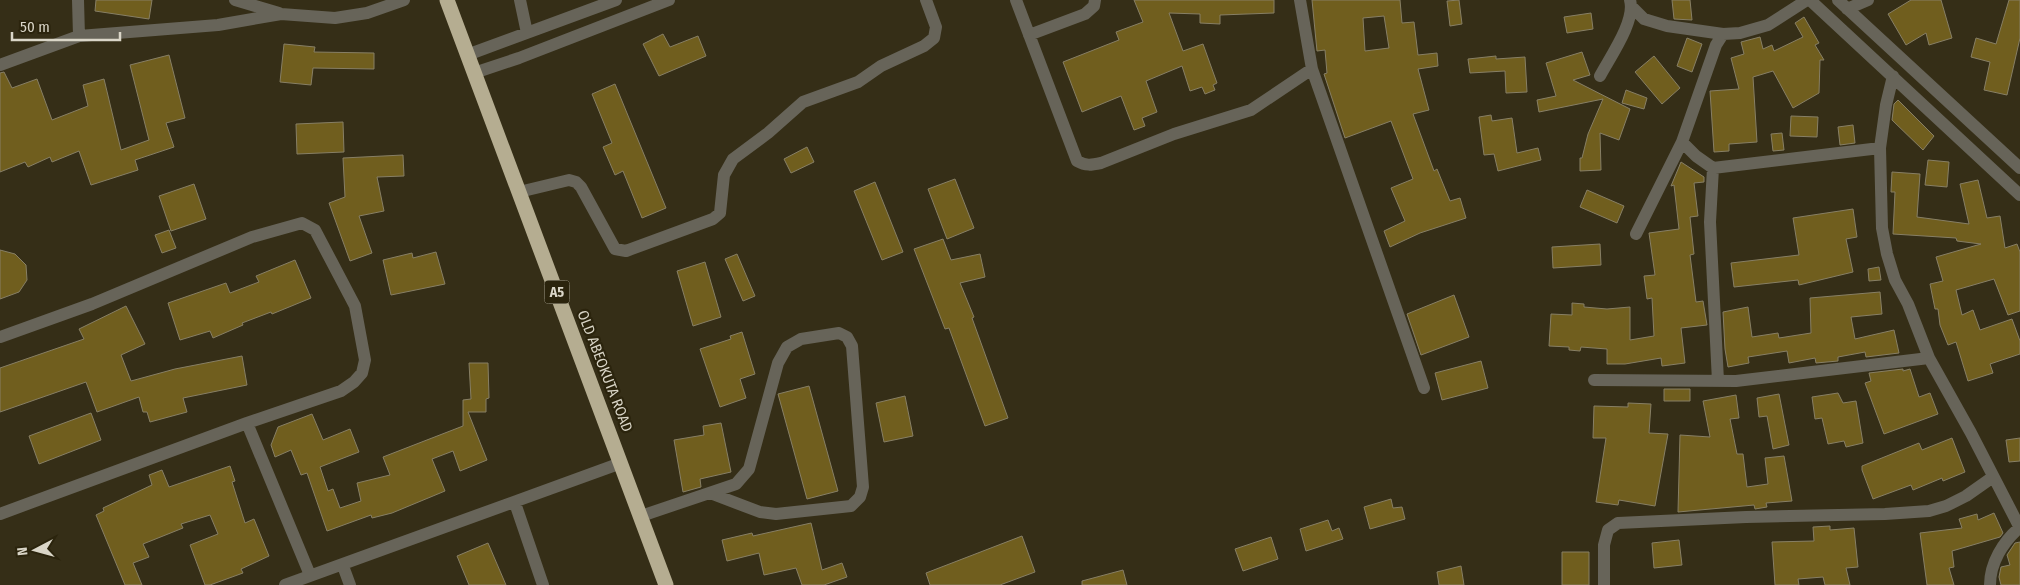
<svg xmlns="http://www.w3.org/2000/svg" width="2020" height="585" font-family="'Fira Sans Condensed',sans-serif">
  <rect width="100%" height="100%" fill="#352e17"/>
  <path fill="#705e1e" stroke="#877f65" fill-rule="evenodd" d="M96,0H152L149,19L95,11Z
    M1134,0H1274V13L1220,15V24L1200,23V14L1169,13L1183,51L1203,44L1217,83L1213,85L1215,90L1205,94L1202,87L1190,91L1182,66L1146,81L1157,112L1142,118L1145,126L1134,130L1121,96L1082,112L1063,62L1119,40L1116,32L1143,22Z
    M1312,0H1400L1402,23L1414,22L1418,55L1437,53L1438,66L1418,69L1429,110L1413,114L1434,171L1437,169L1450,201L1460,198L1466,218L1420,233L1390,247L1384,231L1405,221L1391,188L1413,179L1391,121L1345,138L1324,74L1327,73L1325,50L1317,51ZM1384,16L1389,48L1365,51L1363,18Z
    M1459,0L1462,24L1450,26L1447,1Z
    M1672,0H1690L1692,20L1674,19Z
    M1911,0H1941L1952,38L1929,45L1926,33L1906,45L1888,14Z
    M2009,0H2020V38L2007,95L1984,90L1990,62L1971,57L1976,38L1996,44Z
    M1591,13L1593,29L1567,33L1564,17Z
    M1804,17L1819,43L1815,45L1824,60H1820L1819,93L1793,108L1773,71L1753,77L1757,142L1729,144V151L1714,152L1710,91L1739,89L1731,58L1744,54L1741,42L1760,37L1763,49L1772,45L1774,51L1803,37L1795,23Z
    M663,34L670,47L698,36L706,56L659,76L643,44Z
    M1687,38L1702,44L1692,72L1677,66Z
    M284,44L315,47L314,52L374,53V69L313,68L311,85L280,82Z
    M1582,52L1590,75L1573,80L1630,109L1619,140L1600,133L1601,170L1580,171V158H1582L1588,134L1603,99L1539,112L1537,100L1556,96L1546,63Z
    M169,55L185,118L166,123L174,147L135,160L138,170L91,185L79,151L52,162L50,157L28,167L25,162L0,172V73L4,72L12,88L37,79L52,120L88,106L83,85L104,79L121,150L149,140L130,65Z
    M1496,56V59L1525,57L1527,92L1506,93L1505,71L1470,73L1468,59Z
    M1654,56L1680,88L1662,104L1635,72Z
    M615,84L666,208L642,218L623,171L615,175L603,147L612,143L592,94Z
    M1626,90L1647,98L1644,109L1622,103Z
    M1898,100L1934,136L1923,150L1892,120L1894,104Z
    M1491,115L1492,121L1512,118L1517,153L1538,148L1541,160L1498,171L1494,154L1484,155L1479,117Z
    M1791,116L1818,117L1817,137L1790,136Z
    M343,122L344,152L297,154L296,124Z
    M1853,125L1855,143L1840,145L1838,127Z
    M1782,133L1784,150L1773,151L1771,134Z
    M807,147L814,162L791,173L784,159Z
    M403,155L404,176L377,177L384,211L359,216L372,253L350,261L329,203L345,197L343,158Z
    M1928,160L1949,162L1947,187L1925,185Z
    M1681,162L1704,177V182L1694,183L1698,216L1690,217L1694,254L1690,255L1696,302L1703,301L1707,325L1681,328L1685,363L1662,366L1661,358L1625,364H1607V349L1581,347L1580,351L1569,350V347L1549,346L1551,314L1572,315V303L1584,304V307L1607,309L1630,307V340L1654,336L1652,298L1647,299L1644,276L1655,275L1649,233L1679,229L1674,185L1671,186Z
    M1892,172L1920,174L1917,217L1969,224L1960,184L1978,180L1987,218L2000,216L2005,248L2017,244L2020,252V311L2008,315L1994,279L1956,290L1962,315L1973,310L1980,330L2012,319L2020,341V354L1990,364L1993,373L1968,381L1956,342L1948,345L1940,325L1938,309H1935L1930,284L1943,281L1936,257L1981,244L1957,241L1956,238L1893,234L1895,192H1891Z
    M955,179L974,228L947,239L928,189Z
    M875,182L903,252L882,260L854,191Z
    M194,184L206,219L171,231L159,196Z
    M1587,190L1624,206L1617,223L1580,207Z
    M1853,209L1857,237L1846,239L1853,272L1799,285L1798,280L1734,287L1731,263L1799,255L1793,218Z
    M169,230L176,248L162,253L155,235Z
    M943,239L951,260L980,254L985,277L960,283L974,317L972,318L1008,418L985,426L949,328L945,329L914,249Z
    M1600,244L1601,265L1553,268L1552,247Z
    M0,250L15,254L26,265L27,280L19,292L0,299Z
    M436,252L445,284L391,295L383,260L412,253L413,258Z
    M737,254L755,296L743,301L725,259Z
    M295,260L311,298L272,314L271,312L242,323L243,325L213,338L210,331L180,340L168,303L226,283L230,293L259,282L256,276Z
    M705,262L721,317L693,326L677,271Z
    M1879,267L1881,280L1869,281L1868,269Z
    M1880,292L1882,314L1851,317L1855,339L1894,330L1899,353L1866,357L1865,352L1838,357V361L1816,363L1815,358L1789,363L1787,351L1748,357L1749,363L1728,367L1725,349L1723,312L1748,307L1752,337L1778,333L1779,338L1811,333L1810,298Z
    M1454,295L1469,337L1421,355L1407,314Z
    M126,306L145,344L121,355L131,381L175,369L242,356L247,385L183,398L187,412L150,422L147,412H143L139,397L97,412L86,382L0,412V368L84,339L79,329Z
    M742,332L755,374L740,379L746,398L720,407L700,349L731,339L730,336Z
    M1481,361L1488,388L1442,400L1435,373Z
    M469,363H488L489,398L486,399V412H468L487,460L460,471L453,451L432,459L445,491L392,513L372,518L371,515L327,531L307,473L301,475L291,450L275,457L271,445L278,427L312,414L323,440L350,429L359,452L320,467L328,491L333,489L340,508L361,501L357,483L390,475L383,457L463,426V400L471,399Z
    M1903,369V371L1910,369L1919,397L1930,393L1938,414L1884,434L1865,383L1871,381L1869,373Z
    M809,386L838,491L807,499L778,394Z
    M1664,389H1690V401H1664Z
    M1838,393L1843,403L1856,401L1863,443L1846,447L1844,441L1828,444L1822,418L1815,419L1812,397Z
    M1779,394L1789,445L1773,449L1767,416L1759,417L1757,398Z
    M1736,395L1739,418L1730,419L1737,454H1743L1747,487L1768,484L1765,458L1784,456L1792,501L1766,503L1767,507L1755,509L1754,505L1678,512L1680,435L1710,437L1703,401Z
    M905,396L913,436L884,442L876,403Z
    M1628,403L1651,404L1649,433L1668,434L1655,506L1619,500L1618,505L1596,502L1606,438H1593L1594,406L1628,407Z
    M91,413L101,440L39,464L29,436Z
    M721,423L731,472L700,479L701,487L683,492L674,440L704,435L703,426Z
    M1952,438L1965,472L1943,481L1942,478L1913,490L1911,485L1873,499L1862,470V466L1919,443L1922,450Z
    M2020,438V461L2009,462L2006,440Z
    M230,466L235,481L232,482L245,523L254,519L269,556L241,569L243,573L210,585H205L190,545L218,534L210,515L181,524L183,528L143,544L149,557L133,563L142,585H125L96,515L104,511L103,508L152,485L149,475L162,470L169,487Z
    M1391,499L1393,508L1402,507L1405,519L1370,529L1364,507Z
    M1994,513L2003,533L2000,537L1952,551L1954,567L1949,568L1954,585H1927L1920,533L1962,528L1959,519L1977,514L1978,520Z
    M1328,520L1332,531L1339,528L1343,539L1306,551L1300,529Z
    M811,523L822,570L842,563L847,577L824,585H802L796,568L764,575L759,553L727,561L722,540L752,533L753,536Z
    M1830,526V530L1854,528L1858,567L1846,568L1850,585H1825L1823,577L1798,579L1799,585H1775L1772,542L1814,541L1813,527Z
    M1022,536L1035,572L1000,585H930L926,573Z
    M1271,537L1278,559L1243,571L1235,549Z
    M1679,540L1682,565L1654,568L1652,543Z
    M2020,542V585H2001L1999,577L2001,567L2010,565L2007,555L2015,543Z
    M488,543L506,585H469L457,556Z
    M1562,552H1589V585H1562Z
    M1461,566L1464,585H1439L1437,572Z
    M1123,570L1127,585H1082V581Z"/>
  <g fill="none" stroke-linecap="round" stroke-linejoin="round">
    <path stroke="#676459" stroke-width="12" d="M78,0L79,36
      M235,0L279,13
      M520,0L527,33
      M1016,0L1077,161C1086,166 1091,165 1101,163L1174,134L1251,110L1312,69
      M1300,0L1312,69L1424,388
      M1807,0L1768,25L1740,33L1723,34L1716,45L1682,142L1696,156L1713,168L1880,148
      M1810,0L2020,195
      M1838,0L2020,168
      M1632,7L1644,19L1667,26L1723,34
      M1847,9L1868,0
      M1029,35L1085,14L1094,6L1095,0
      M467,55L616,0
      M0,65L79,36L218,25L281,14L335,18L367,13L404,0
      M474,73L519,58L669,0
      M1600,76C1610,57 1636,21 1630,0
      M1893,76L1886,105L1880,148L1882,228L1887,254L1895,280L1908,304L1929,358L1971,433L2020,528
      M1713,168L1710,222L1718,381
      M519,192L569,180L576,182L581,187L615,249L626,251L713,219L720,213L724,175L733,159L768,133L803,102L858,82L881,66L924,46L934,38L936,27L926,0
      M1636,234L1682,142
      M0,337L92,304L252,237L302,223L315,230L355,306L365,360L362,373L354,382L341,391L247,423L0,514
      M1594,380L1736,381L1929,358
      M247,423L310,575
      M515,503L543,585
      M641,516L736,484L749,469L778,363L787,347L801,339L839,333L847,337L852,346L863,487L860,497L851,506L776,514L760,512L710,493
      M343,566L350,585
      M285,585L621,463
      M1604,585V545L1608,530L1618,523L1746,517L1885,514L1929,511L1946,506L1966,496L1993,477
      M1990,585C1990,563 2003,542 2019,528"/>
    <path stroke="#b5ad91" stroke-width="15" d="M447,0L666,585"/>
  </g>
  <g text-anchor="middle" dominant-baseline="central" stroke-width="4.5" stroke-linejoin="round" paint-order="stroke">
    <rect fill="#2b240d" stroke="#a6a190" stroke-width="1" x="544.5" y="280.5" width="25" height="23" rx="4"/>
    <g font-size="14" font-weight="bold" fill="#dad6c8">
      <text x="557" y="292">A5</text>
    </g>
    <g font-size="15" fill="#dad6c8" stroke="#2b240d">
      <text transform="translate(605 371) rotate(69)">OLD ABEOKUTA ROAD</text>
    </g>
  </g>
  <g transform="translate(35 550) rotate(264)" stroke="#2b240d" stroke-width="4" paint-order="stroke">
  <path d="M0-4L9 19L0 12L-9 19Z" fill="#dad6c8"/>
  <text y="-8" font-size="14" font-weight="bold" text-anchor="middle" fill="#dad6c8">N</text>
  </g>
  <path d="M12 32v8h108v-8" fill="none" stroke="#dad6c8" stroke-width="2.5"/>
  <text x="20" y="32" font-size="15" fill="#dad6c8" stroke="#2b240d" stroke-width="4" paint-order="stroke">50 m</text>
</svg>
